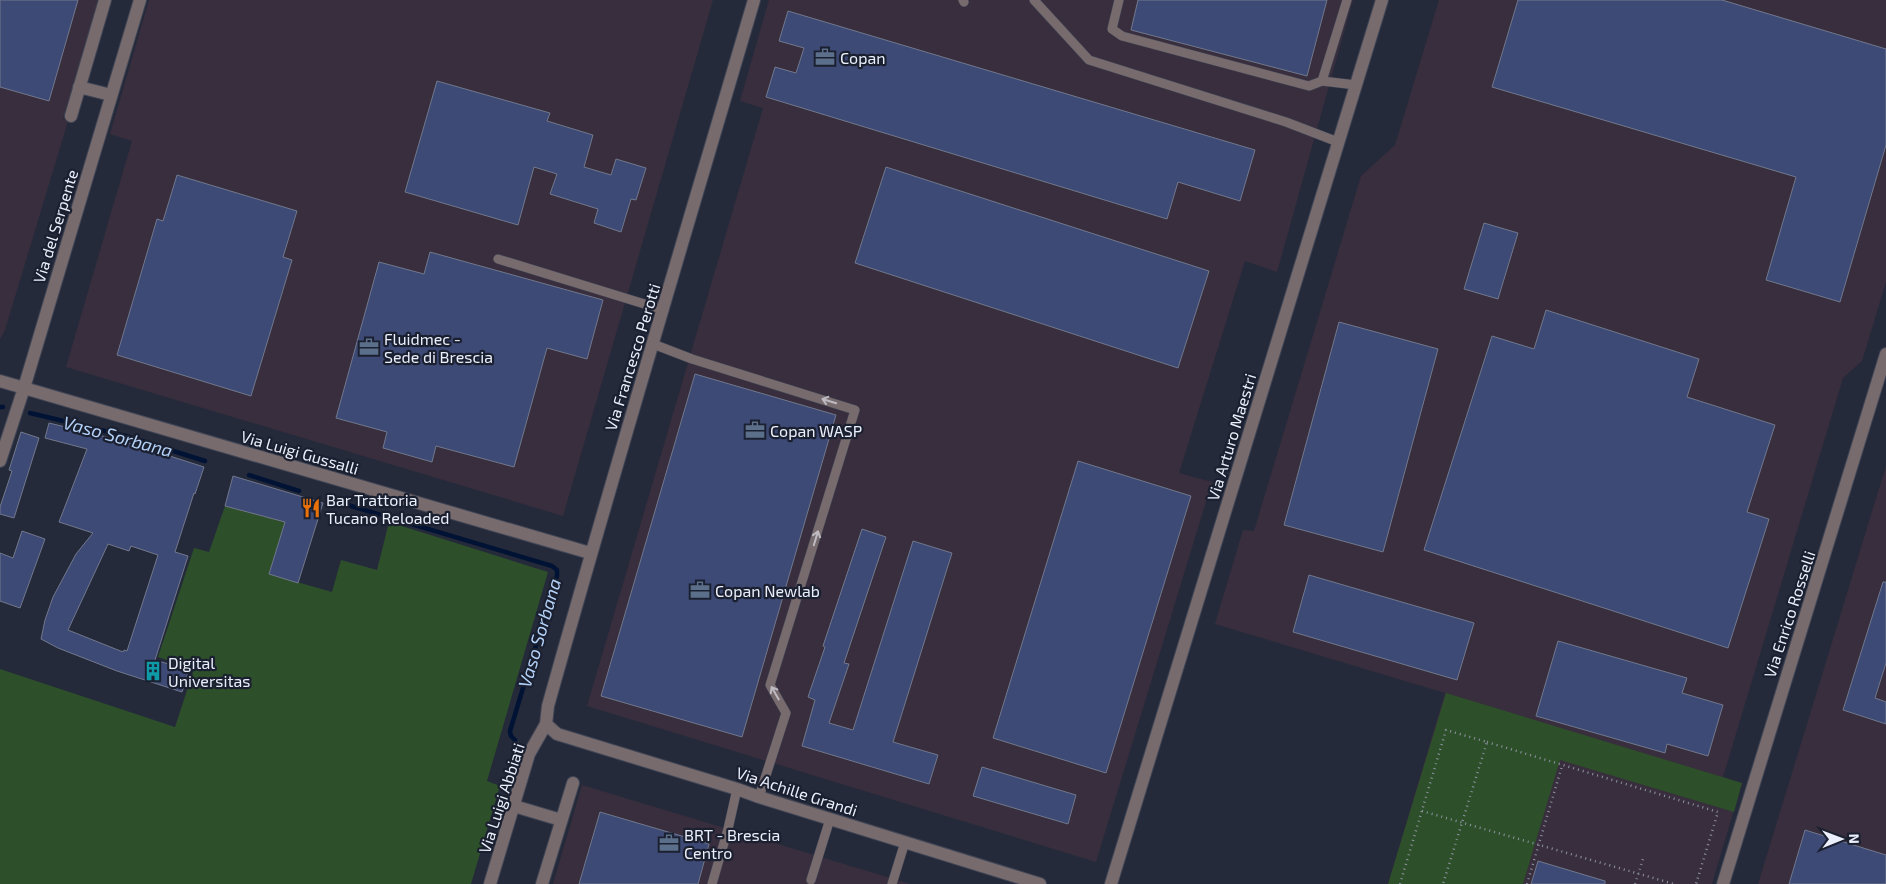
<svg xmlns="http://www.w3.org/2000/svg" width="1886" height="884" font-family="'Exo 2',sans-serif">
  <rect width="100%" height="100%" fill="#252a3b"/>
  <path fill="#382e3d" d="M0,0H99L63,119L68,121L5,330L0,339Z
    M149,0H713L563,516L66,367L132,141L110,134Z
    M769,0H1353L1277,272L1245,261L1179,473L1212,482L1096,862L587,706L763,108L740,101Z
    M1439,0H1886V282L1862,361L1843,378L1723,777L1742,783L1712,884H1388L1445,693L1215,624L1243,530L1254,531L1361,176L1395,145Z
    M1886,466V884H1758Z
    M582,785L910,884H553Z"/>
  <path fill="#2d4f29" d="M225,506L285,522L269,574L332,592L341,560L377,570L389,522L548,572L487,781L500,786L471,884H0V669L175,727L194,669L158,657L194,548L209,552Z
    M1446,693L1742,783L1734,812L1560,760L1523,884H1388Z"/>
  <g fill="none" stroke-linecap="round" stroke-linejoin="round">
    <path stroke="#001334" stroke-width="4.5" d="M0,407H3
      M30,413L126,436L205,461
      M249,475L299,491
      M341,503L552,566L557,570V576L510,731L511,736L515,740"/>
  </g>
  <path fill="#3e4a76" stroke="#71788c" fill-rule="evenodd" d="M0,0H78L49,101L0,87Z
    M1138,0H1327L1307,76L1131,30Z
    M1518,0H1722L1886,49V145L1840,302L1766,280L1796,177L1492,87Z
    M788,11L1255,150L1240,201L1178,182L1167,219L766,97L775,67L796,73L804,48L779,41Z
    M437,81L550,113L547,121L593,135L584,167L611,175L616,159L646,168L636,200L631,199L621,232L594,223L598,209L550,194L557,174L534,167L518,225L405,192Z
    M886,167L1209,271L1178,368L855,263Z
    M177,175L297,211L283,257L292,260L251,396L117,355L157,219L163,221Z
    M1484,223L1518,233L1498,299L1464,289Z
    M430,252L603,300L587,359L547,348L514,467L436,446L432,462L383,448L387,432L336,418L379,262L424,274Z
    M1546,310L1699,359L1687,397L1775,425L1747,512L1769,519L1728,648L1424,550L1492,336L1534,349Z
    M1339,322L1438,349L1383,552L1284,525Z
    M695,374L836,415L742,737L601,696Z
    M49,423L123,441L204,467L195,494L194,493L175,552L188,556L155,660L189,670L182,692L117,671L58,648L41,639L45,620L53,597L76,554L93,533L59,522L87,449L45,438ZM108,544L129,551L131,546L158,555L127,651L124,650L123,652L68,630Z
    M21,432L39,438L14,518L0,514V507L12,471L9,470Z
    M1078,461L1191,496L1106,773L993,738Z
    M233,476L323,503L298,583L269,574L285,522L225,506Z
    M862,529L886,537L844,663L849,664L829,723L853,730L913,541L952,553L893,742L938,755L929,784L802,746L815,700L808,697L825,647L823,646Z
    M22,531L45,539L20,608L0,601V553L13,558Z
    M1309,575L1474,623L1457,680L1293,632Z
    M1883,582H1886V663L1875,698L1886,702V724L1843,710Z
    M1558,641L1687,678L1682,693L1723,705L1708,756L1667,744L1665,753L1536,716Z
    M982,767L1076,795L1068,824L973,796Z
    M600,812L709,844L698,884H579Z
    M1805,830L1886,855V884H1789Z
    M1538,861L1605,881V884H1531Z"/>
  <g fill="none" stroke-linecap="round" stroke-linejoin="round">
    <defs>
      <path id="service" d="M963,0L964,2
        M1034,0L1089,60L1286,122L1338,142
        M1119,0L1112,29L1122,36L1309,86L1322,81L1356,85
        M1322,81L1347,0
        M498,259L664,310
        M653,344L692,359L855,410L770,685L786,713L759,797
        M811,880L830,819
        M712,884L728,829L737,789
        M892,884L905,842"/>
      <path id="minor" d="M79,87L111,95
        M71,116L105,0
        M0,381L590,553
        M0,461L24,388L140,0
        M546,724L557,734L737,789L759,797L1040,884
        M514,806L561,820
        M490,884L529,754L546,724L548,706C614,470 685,235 754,0
        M542,884L573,783
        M1111,884L1382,0
        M1723,884L1886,354"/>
    </defs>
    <use href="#service" stroke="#414656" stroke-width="10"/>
    <use href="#minor" stroke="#414656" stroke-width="14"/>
    <path stroke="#8f94a2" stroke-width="2.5" stroke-dasharray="1 4" stroke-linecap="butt" d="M1487,742L1718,812L1696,884
      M1422,811L1674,884
      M1400,884L1446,730L1487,742L1443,884
      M1527,884L1562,766
      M1635,884L1644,856"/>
    <use href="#service" stroke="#776b6d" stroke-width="9"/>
    <use href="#minor" stroke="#776b6d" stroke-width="12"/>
  </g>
  <defs><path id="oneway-shaft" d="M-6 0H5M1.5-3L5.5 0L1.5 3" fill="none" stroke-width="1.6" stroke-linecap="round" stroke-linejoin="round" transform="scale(1.25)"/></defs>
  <g stroke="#bdbac2">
    <use href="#oneway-shaft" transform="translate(829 401) rotate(-163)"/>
    <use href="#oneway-shaft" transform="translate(816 538) rotate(-73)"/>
    <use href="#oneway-shaft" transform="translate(775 693) rotate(-120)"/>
  </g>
  <defs>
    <symbol id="office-bare" viewBox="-9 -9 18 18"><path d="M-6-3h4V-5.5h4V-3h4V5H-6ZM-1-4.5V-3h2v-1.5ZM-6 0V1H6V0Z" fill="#5c6f8a" stroke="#1b2031" stroke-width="2.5" paint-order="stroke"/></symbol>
    <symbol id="restaurant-bare" viewBox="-9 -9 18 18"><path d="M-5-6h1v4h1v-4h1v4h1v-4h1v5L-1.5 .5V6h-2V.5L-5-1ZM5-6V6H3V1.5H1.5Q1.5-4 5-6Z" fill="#e8710a" stroke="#1b2031" stroke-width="2.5" paint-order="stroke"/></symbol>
    <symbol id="building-bare" viewBox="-9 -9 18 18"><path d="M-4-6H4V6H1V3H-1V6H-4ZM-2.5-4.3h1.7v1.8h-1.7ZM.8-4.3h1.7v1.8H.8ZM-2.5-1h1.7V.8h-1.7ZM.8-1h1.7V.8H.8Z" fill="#0f9aa8" stroke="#1b2031" stroke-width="2.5" paint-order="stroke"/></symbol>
  </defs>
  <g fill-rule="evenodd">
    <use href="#office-bare" x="811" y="43" width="28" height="28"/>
    <use href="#office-bare" x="355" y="333" width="28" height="28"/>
    <use href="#office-bare" x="741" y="416" width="28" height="28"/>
    <use href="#restaurant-bare" x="297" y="494" width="28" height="28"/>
    <use href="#office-bare" x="686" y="576" width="28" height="28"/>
    <use href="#building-bare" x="139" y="657" width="28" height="28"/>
    <use href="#office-bare" x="655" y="829" width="28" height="28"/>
  </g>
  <g text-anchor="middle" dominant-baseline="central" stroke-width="4.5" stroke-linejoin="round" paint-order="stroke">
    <g font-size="16" fill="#ebeffb" stroke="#1b2031" text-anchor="start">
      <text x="840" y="57">Copan</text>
      <text x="384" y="338">Fluidmec -<tspan x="384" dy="18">Sede di Brescia</tspan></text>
      <text x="770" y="430">Copan WASP</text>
      <text x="326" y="499">Bar Trattoria<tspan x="326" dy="18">Tucano Reloaded</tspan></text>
      <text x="715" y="590">Copan Newlab</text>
      <text x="168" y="662">Digital<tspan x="168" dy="18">Universitas</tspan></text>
      <text x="684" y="834">BRT - Brescia<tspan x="684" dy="18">Centro</tspan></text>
    </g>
    <g font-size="16" fill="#ebeffb" stroke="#1b2031">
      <text transform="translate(55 226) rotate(-73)">Via del Serpente</text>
      <text transform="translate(632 357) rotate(-73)">Via Francesco Perotti</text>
      <text transform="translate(1231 437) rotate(-73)">Via Arturo Maestri</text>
      <text transform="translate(300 452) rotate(16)">Via Luigi Gussalli</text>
      <text transform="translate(1789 614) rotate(-72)">Via Enrico Rosselli</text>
      <text transform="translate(797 791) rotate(18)">Via Achille Grandi</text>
      <text transform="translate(501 798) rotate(-72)">Via Luigi Abbiati</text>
    </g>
    <g font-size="18" font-style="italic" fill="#b4d2f8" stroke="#1b2031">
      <text transform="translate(118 436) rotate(15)">Vaso Sorbana</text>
      <text transform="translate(539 633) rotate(-74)">Vaso Sorbana</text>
    </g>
  </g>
  <g transform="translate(1841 839) rotate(89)" stroke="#1b2031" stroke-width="4" paint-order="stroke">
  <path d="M0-4L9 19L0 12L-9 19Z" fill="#ebeffb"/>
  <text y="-8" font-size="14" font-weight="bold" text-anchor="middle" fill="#ebeffb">N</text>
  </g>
</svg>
